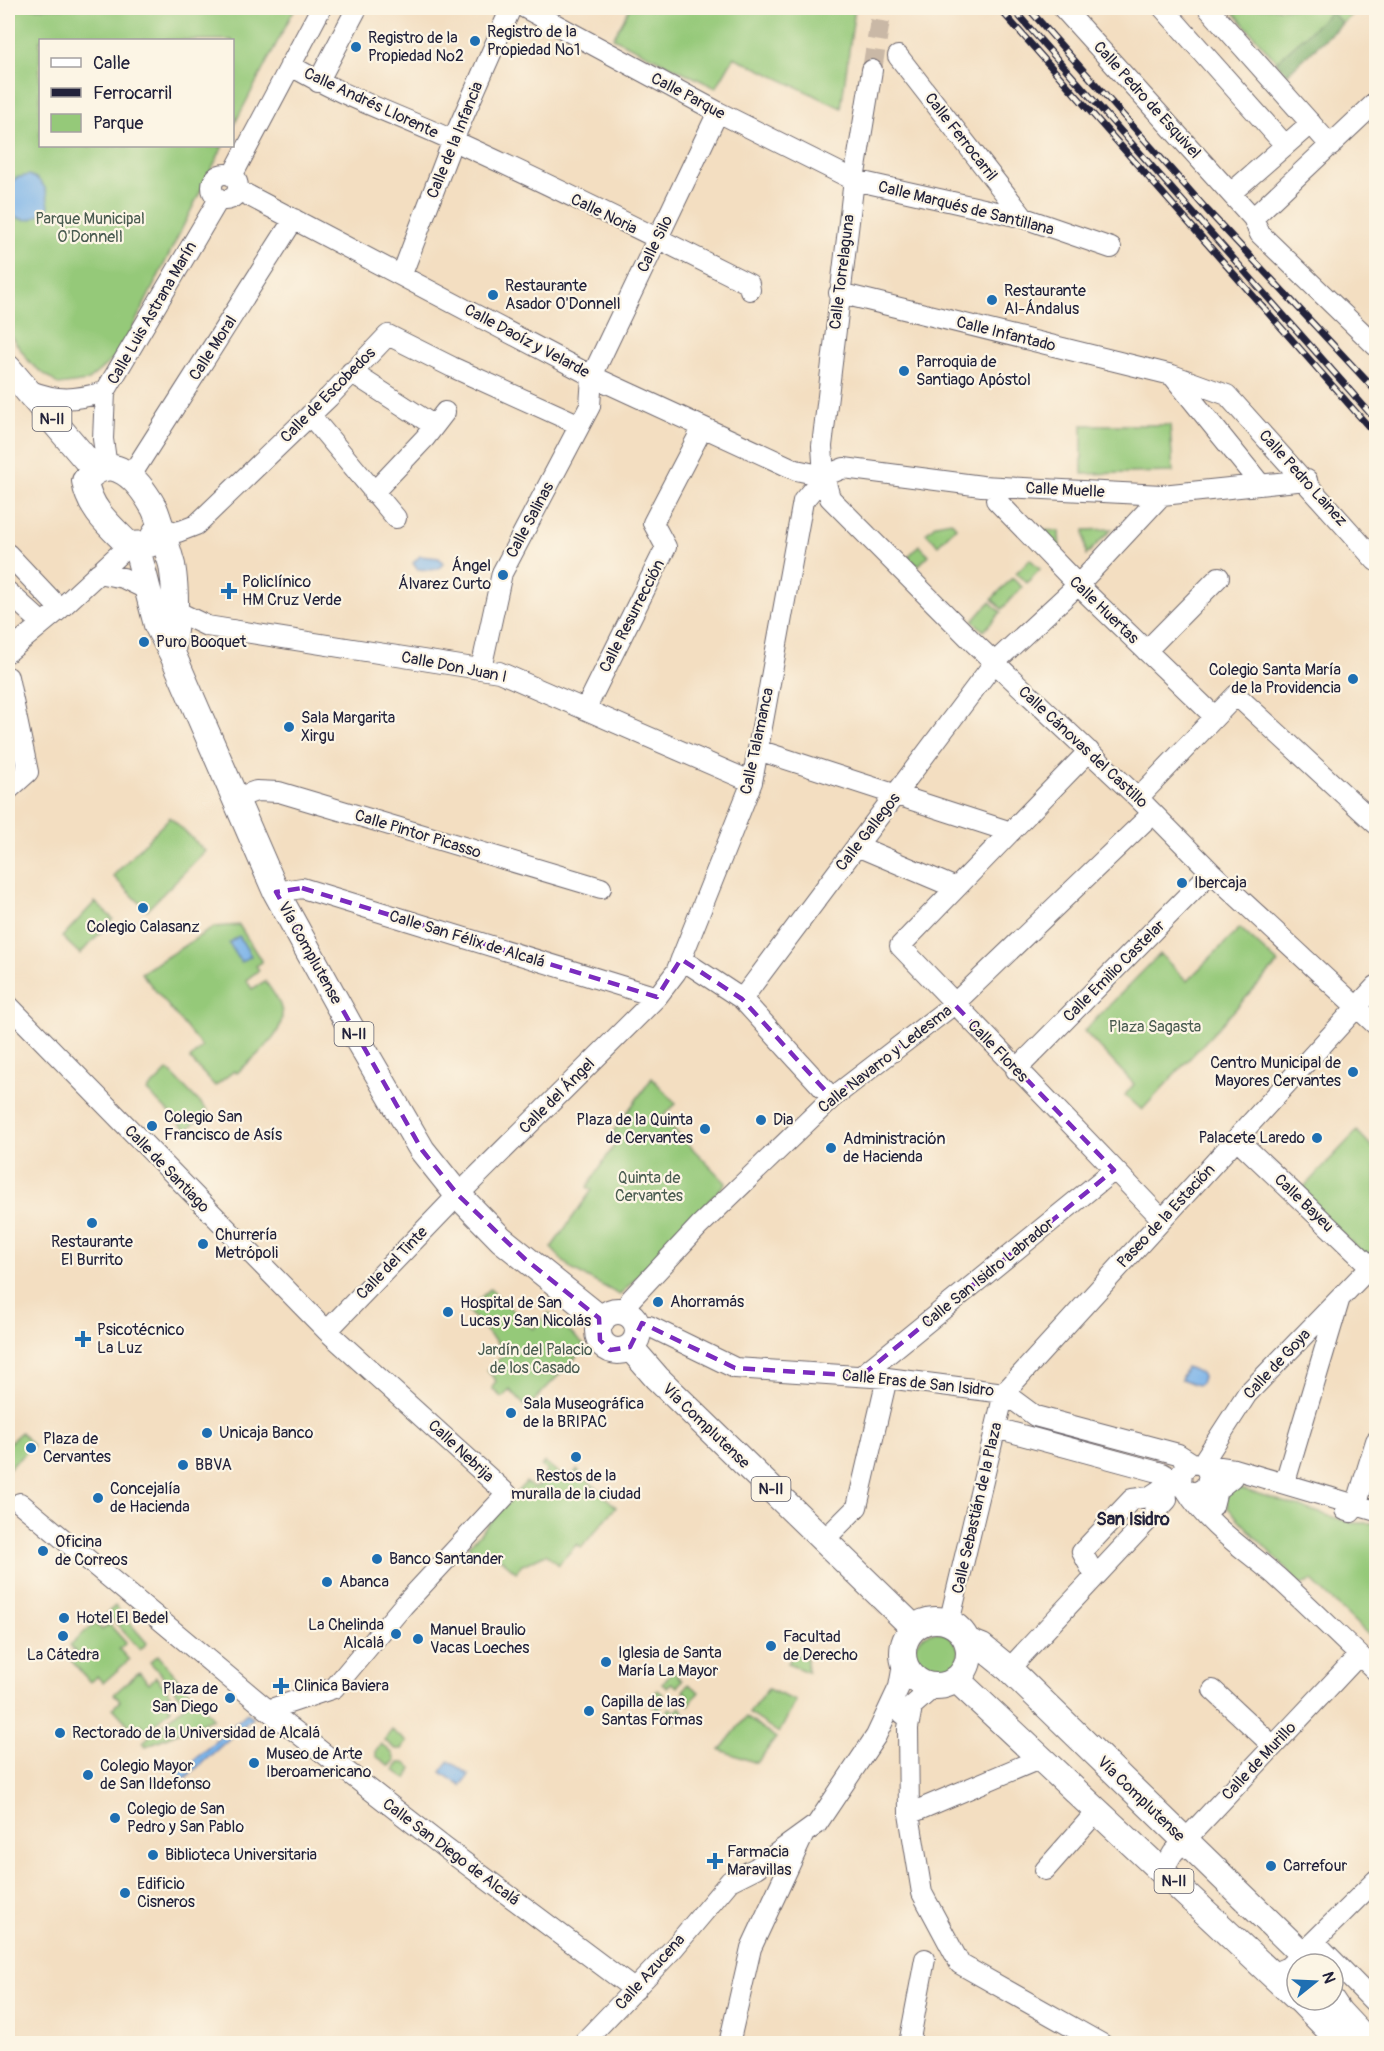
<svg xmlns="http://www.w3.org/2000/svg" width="1384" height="2051" font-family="Pangolin,sans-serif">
  <rect width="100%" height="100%" fill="#fcf5e5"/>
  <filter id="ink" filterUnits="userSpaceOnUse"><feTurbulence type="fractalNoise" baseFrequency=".0167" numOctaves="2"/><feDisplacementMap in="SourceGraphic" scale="12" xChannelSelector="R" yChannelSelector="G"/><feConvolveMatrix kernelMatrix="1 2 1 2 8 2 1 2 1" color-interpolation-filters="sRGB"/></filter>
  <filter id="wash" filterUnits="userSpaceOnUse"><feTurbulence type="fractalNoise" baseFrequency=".008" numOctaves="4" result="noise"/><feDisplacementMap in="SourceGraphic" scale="24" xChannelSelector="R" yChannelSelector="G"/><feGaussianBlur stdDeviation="1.35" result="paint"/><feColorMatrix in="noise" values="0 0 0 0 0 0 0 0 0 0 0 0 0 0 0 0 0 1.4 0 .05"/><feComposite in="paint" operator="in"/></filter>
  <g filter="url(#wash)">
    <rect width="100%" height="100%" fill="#f3dec1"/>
    <path fill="#95c979" stroke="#5c765a" stroke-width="1.5" d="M8,8H295L233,127L232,40H40V146H223L120,353L87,381L59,385L31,364L8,332Z
      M630,8H855L841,108L734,57L716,88L613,38Z
      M1230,8H1359L1287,74Z
      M1082,425H1170L1173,472L1082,474Z
      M951,521L956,527L938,545L926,533L936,524Z
      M1112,529L1086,555L1084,530Z
      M1037,530L1059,531L1060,553Z
      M919,545L929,555L918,566L908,557Z
      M1030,559L1040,569L1027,583L1016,573Z
      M1012,578L1022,587L1002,609L992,599Z
      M990,602L1001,612L984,631L973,621Z
      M170,817L205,851L147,910L113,876Z
      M95,902L113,919L80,954L62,937Z
      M239,925L262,962L256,966L259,970L246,980L252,989L265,981C270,988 277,997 280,1005C291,1033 254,1056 237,1073L234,1071L215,1086L190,1059L202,1047L141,973L214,927Z
      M1240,928L1278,963L1142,1110L1125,1095L1134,1084L1084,1031L1160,954L1187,981Z
      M168,1070L208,1111L187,1130L147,1091Z
      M652,1078L676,1104L662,1117L726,1183L620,1295L571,1269L551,1248L592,1190L587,1187L619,1138L613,1132Z
      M1357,1131L1376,1151V1247L1366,1257L1299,1192Z
      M490,1289L533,1329L549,1313L586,1347L527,1408L510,1390L502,1398L492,1388L496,1381L487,1370L506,1353L467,1310Z
      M21,1432L33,1446L8,1469V1444Z
      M545,1462L567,1480L577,1470L616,1507L581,1548L577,1544L558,1565L546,1554L522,1565L516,1572L492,1552L484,1559L468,1547L526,1482L533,1488L539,1486L547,1470L541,1466Z
      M1236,1487L1352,1523H1376V1642L1312,1581L1301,1585L1228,1508L1226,1495Z
      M115,1606L147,1643L140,1650L107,1613Z
      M95,1623L102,1630L109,1624L126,1643L119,1649L129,1660L103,1683L97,1676L90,1682L69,1658L75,1652L70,1645Z
      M913 1655a23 23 0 1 1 46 0a23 23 0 1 1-46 0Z
      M795,1654L806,1656L808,1672L787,1664Z
      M158,1655L190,1693L183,1699L150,1662Z
      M672,1671L682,1680L677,1687L672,1683L667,1688L662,1684Z
      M139,1672L149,1683L156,1677L172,1696L166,1702L171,1709L147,1731L141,1725L134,1731L113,1708L120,1701L114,1694Z
      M688,1684L699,1692L689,1705L684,1701L688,1695L683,1691Z
      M768,1689L796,1701L779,1733L749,1713Z
      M657,1690L663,1694L659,1700L664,1704L658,1710L648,1702Z
      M194,1697L213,1718L146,1746L143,1742Z
      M680,1707L684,1711L675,1723L664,1715L670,1708L675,1712Z
      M746,1717L776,1738L757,1763L720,1750Z
      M392,1730L407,1742L402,1749H396L384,1740Z
      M381,1744L392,1753L395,1760L390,1766L376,1756V1750Z
      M399,1763H405L412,1768L407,1779L394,1770Z"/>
    <path fill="#78ad69" stroke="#4d6852" stroke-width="1.5" d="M1331,12L1342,23L1287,74L1276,62Z"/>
    <path fill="#79b2e9" stroke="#4e6a92" stroke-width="1.5" d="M29,175C45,181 47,190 49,207C35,221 25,224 8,213V186L16,178Z
      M420,556L439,558L443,563C439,573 426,569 417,569L413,563Z
      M239,936L251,956L241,962L229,943Z
      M1186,1367L1201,1373L1203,1377L1201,1383L1197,1385L1181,1379Z
      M247,1713L252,1718L182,1781L177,1775Z
      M449,1761L469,1775L461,1786L441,1772Z"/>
  </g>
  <g filter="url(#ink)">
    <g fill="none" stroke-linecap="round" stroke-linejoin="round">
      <path stroke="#c9b8a6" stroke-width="20" stroke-dasharray="20 10" stroke-linecap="butt" d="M872,70L882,8"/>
      <defs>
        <path id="minor" d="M525,8L718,112L854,180L1024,218L1111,248
          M1063,8L1253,218L1260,234L1376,346
          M1163,8L1285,145
          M1208,8L1331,146
          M898,56L1024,218
          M290,65C341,96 398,115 452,140C552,185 651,235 749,284L750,290
          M872,70L854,180L822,446L824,476L830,498L974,643L1138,798L1211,872L1376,1025
          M318,82L357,8
          M212 187a13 13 0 1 1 26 0a13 13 0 1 1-26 0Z
          M232,176L321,8
          M238,190L592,376L796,470L824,476
          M1231,193L1311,123
          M1253,218L1376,102
          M402,274L453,140L511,8
          M839,293L1172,375L1227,395L1376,561
          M351,372L433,425
          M1172,375L1261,485
          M28,390C59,402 74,400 105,392
          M310,415L396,518
          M107,467L103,439L105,392L219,199
          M130,477L294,219
          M373,493L425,438L445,412
          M996,500L1078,585L1214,716
          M159,528L178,532L196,525L329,397L388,335L452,367L580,425
          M8,554L60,609
          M98,573L123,578L148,590
          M8,592L42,623
          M176,611L207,626L499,672L752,782
          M1146,651L1219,577
          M8,652L60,609L129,545
          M481,669L502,573L590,406L592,376L718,112
          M8,677L28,772L8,790
          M586,708L666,547L653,523L702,429
          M758,750L1011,832
          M1089,751L900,946L1162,1219
          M1138,798L1236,695L1376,824
          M234,799L256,791L279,792L601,888
          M857,846L956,888
          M276,892L302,888L657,997
          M681,959L742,999
          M8,1005L327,1331L507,1494L403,1606L334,1688L268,1710
          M1016,1070L1211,872
          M832,1098L742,999L994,663L1078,585L1162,495
          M1237,1139L1370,1266
          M623,1312L631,1299L699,1226L832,1098L954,1004L1153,813
          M638,1328L649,1326L735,1368L887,1378L1004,1393L1035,1416L1178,1454L1192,1463
          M327,1331L458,1195L657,997L676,972L752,782L803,501L824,476L844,468L982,486L1162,495L1307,480
          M861,1376L1114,1170
          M996,1428L1162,1473L1181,1484
          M1201,1465L1247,1394L1376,1261
          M1205,1467L1209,1475L1206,1487L1195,1493L1186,1490L1181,1484L1182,1471L1192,1463L1234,1469L1376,1511
          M1285,1482L1339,1301
          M1186,1490C1208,1526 1245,1549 1276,1576C1310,1607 1343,1640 1376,1671
          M20,1503L268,1710L445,1848L635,1990
          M1213,1506L1217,1490L1232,1478
          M1345,1510L1351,1512L1356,1506L1376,1441
          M824,1540L857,1507L887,1378
          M1095,1576L1082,1552L1132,1499L1149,1497L1166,1486L1163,1477
          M949,1623L1004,1393L1376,986
          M1009,1669L1167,1500L1166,1486
          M1213,1690L1273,1746
          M912,1707L908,1728L909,1814L922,1893L960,1964L1102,2044
          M903,1714L935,1686
          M909,1814L1039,1759
          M1045,1870L1097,1811
          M1163,1870L1173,1853L1359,1655
          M1315,1942L1376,2004
          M1272,1974L1288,1967L1376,1880
          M582,2044L673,1949L730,1881L756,1868L817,1824L876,1736L899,1687L904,1659
          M729,2044L751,1948L803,1836
          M909,2044L925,1959"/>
        <path id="major" d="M8,368L95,470
          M159,528L149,544L129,545C110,526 89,509 85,481C113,449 139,481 154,508C157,513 170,558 172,565C177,595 175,623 172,653
          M136,545L157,625L172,653L276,892L348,1023L422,1150L458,1195L501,1239L602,1320
          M598 1331a20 20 0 1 1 40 0a20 20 0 1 1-40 0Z
          M630,1347L657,1378L914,1628
          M903 1653a33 33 0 1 1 66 0a33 33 0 1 1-66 0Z
          M967,1641L982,1647L1009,1669L1302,1954L1308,1964
          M956,1679L1297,1998
          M1300,2000L1343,2044
          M1331,2000L1339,2012L1369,2044"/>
      </defs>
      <use href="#minor" stroke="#6b646a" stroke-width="22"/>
      <use href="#major" stroke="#6b646a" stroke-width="28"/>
      <use href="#minor" stroke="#fff" stroke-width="20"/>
      <use href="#major" stroke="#fff" stroke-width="26"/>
      <defs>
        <path id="rail" d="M999,8L1376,435
          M1012,8L1376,420
          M1028,8L1207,210L1376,391"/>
      </defs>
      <use href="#rail" stroke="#22223b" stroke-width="7"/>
      <use href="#rail" stroke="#fcf5e5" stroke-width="4.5" stroke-dasharray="14" stroke-linecap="butt"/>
    </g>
  </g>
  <path fill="none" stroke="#7b2cbf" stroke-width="4.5" stroke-dasharray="12 8" stroke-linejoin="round" d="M302,888L657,997L681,959L742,999L832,1098L954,1004L1114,1170L861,1376L735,1368L642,1323L630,1347L610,1350L600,1340L599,1318L525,1259L458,1195L422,1150L276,892Z"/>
  <g fill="#1f6fb2" stroke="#fcf5e5" stroke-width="2">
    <circle cx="475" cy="41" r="6"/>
    <circle cx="356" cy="47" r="6"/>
    <circle cx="493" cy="295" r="6"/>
    <circle cx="992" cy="300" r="6"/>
    <circle cx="904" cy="371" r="6"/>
    <circle cx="503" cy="575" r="6"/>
    <path d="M226 582h6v6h6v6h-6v6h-6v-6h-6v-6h6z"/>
    <circle cx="144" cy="642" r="6"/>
    <circle cx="1353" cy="679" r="6"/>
    <circle cx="289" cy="727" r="6"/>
    <circle cx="1182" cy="883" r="6"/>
    <circle cx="143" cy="908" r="6"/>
    <circle cx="1353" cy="1072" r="6"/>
    <circle cx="761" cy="1120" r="6"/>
    <circle cx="152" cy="1126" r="6"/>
    <circle cx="705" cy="1129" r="6"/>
    <circle cx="1317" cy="1138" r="6"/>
    <circle cx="831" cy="1148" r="6"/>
    <circle cx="92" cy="1223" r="6"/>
    <circle cx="203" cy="1244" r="6"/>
    <circle cx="658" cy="1302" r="6"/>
    <circle cx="448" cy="1312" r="6"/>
    <path d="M80 1330h6v6h6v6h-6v6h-6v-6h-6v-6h6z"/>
    <circle cx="511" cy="1413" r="6"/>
    <circle cx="207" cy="1433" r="6"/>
    <circle cx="31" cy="1448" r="6"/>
    <circle cx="576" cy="1457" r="6"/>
    <circle cx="183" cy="1465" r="6"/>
    <circle cx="98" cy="1498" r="6"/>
    <circle cx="43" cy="1551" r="6"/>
    <circle cx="377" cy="1559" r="6"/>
    <circle cx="327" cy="1582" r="6"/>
    <circle cx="64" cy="1618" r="6"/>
    <circle cx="396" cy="1634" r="6"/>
    <circle cx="63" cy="1636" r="6"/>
    <circle cx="418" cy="1639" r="6"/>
    <circle cx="771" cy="1646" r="6"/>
    <circle cx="606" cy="1662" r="6"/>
    <path d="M278 1677h6v6h6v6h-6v6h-6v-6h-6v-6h6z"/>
    <circle cx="230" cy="1698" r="6"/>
    <circle cx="589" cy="1711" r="6"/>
    <circle cx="60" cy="1733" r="6"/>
    <circle cx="254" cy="1763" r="6"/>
    <circle cx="88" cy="1775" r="6"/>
    <circle cx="115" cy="1818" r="6"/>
    <circle cx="153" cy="1855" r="6"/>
    <path d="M712 1852h6v6h6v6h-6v6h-6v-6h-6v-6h6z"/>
    <circle cx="1271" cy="1866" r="6"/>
    <circle cx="125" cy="1893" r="6"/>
  </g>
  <g text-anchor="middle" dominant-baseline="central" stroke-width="4.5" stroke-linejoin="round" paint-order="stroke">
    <g fill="#fcf5e5" stroke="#63616e" stroke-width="1.5">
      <rect x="32.5" y="407" width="39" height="24" rx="4.5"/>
      <rect x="334.5" y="1022" width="39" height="24" rx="4.5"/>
      <rect x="751.5" y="1477" width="39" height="24" rx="4.5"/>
      <rect x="1154.5" y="1869" width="39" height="24" rx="4.5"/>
    </g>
    <g font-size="15" font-weight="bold" fill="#22223b">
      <text x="52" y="419">N-II</text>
      <text x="354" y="1034">N-II</text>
      <text x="771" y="1489">N-II</text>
      <text x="1174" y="1881">N-II</text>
    </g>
    <g font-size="16" fill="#22223b" stroke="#fcf5e5" text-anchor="start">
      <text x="487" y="32">Registro de la<tspan x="487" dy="18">Propiedad Nº1</tspan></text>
      <text x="368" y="38">Registro de la<tspan x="368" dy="18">Propiedad Nº2</tspan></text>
      <text x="505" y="286">Restaurante<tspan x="505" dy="18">Asador O'Donnell</tspan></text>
      <text x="1004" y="291">Restaurante<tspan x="1004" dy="18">Al-Ándalus</tspan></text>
      <text x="916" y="362">Parroquia de<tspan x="916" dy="18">Santiago Apóstol</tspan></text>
      <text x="491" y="566" text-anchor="end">Ángel<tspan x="491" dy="18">Álvarez Curto</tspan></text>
      <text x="242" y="582">Policlínico<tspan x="242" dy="18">HM Cruz Verde</tspan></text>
      <text x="156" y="642">Puro Booquet</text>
      <text x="1341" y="670" text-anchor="end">Colegio Santa María<tspan x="1341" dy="18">de la Providencia</tspan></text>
      <text x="301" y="718">Sala Margarita<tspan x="301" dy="18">Xirgu</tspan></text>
      <text x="1194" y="883">Ibercaja</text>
      <text x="143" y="927" text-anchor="middle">Colegio Calasanz</text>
      <text x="1341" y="1063" text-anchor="end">Centro Municipal de<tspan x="1341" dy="18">Mayores Cervantes</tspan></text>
      <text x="164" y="1117">Colegio San<tspan x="164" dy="18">Francisco de Asís</tspan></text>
      <text x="693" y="1120" text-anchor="end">Plaza de la Quinta<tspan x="693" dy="18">de Cervantes</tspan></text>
      <text x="773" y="1120">Dia</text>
      <text x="1305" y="1138" text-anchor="end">Palacete Laredo</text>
      <text x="843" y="1139">Administración<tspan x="843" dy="18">de Hacienda</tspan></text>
      <text x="215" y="1235">Churrería<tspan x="215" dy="18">Metrópoli</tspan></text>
      <text x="92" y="1242" text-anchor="middle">Restaurante<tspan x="92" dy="18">El Burrito</tspan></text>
      <text x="670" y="1302">Ahorramás</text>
      <text x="460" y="1303">Hospital de San<tspan x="460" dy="18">Lucas y San Nicolás</tspan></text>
      <text x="97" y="1330">Psicotécnico<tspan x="97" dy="18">La Luz</tspan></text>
      <text x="523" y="1404">Sala Museográfica<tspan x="523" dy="18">de la BRIPAC</tspan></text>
      <text x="219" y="1433">Unicaja Banco</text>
      <text x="43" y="1439">Plaza de<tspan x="43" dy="18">Cervantes</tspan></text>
      <text x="195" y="1465">BBVA</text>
      <text x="576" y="1476" text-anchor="middle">Restos de la<tspan x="576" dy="18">muralla de la ciudad</tspan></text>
      <text x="110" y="1489">Concejalía<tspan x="110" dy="18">de Hacienda</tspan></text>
      <text x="55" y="1542">Oficina<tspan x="55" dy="18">de Correos</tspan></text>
      <text x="389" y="1559">Banco Santander</text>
      <text x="339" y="1582">Abanca</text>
      <text x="76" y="1618">Hotel El Bedel</text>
      <text x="384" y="1625" text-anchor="end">La Chelinda<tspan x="384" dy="18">Alcalá</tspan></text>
      <text x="430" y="1630">Manuel Braulio<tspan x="430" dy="18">Vacas Loeches</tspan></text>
      <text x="783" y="1637">Facultad<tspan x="783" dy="18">de Derecho</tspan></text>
      <text x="618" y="1653">Iglesia de Santa<tspan x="618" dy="18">María La Mayor</tspan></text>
      <text x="63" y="1655" text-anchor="middle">La Cátedra</text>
      <text x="294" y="1686">Clinica Baviera</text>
      <text x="218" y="1689" text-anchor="end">Plaza de<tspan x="218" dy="18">San Diego</tspan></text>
      <text x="601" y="1702">Capilla de las<tspan x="601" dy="18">Santas Formas</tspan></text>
      <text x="72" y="1733">Rectorado de la Universidad de Alcalá</text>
      <text x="266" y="1754">Museo de Arte<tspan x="266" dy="18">Iberoamericano</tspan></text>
      <text x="100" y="1766">Colegio Mayor<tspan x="100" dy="18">de San Ildefonso</tspan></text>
      <text x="127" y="1809">Colegio de San<tspan x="127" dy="18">Pedro y San Pablo</tspan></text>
      <text x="727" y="1852">Farmacia<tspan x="727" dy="18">Maravillas</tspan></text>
      <text x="165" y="1855">Biblioteca Universitaria</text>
      <text x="1283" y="1866">Carrefour</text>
      <text x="137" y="1884">Edificio<tspan x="137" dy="18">Cisneros</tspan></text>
    </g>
    <g font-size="16" fill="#22223b" stroke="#fcf5e5">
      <text transform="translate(688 96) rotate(28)">Calle Parque</text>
      <text transform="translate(1147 100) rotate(48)">Calle Pedro de Esquivel</text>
      <text transform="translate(371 103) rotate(25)">Calle Andrés Llorente</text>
      <text transform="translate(961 137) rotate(52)">Calle Ferrocarril</text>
      <text transform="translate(455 140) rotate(-68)">Calle de la Infancia</text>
      <text transform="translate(966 208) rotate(14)">Calle Marqués de Santillana</text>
      <text transform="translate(604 214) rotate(26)">Calle Noria</text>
      <text transform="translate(655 244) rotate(-64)">Calle Silo</text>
      <text transform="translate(842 272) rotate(-83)">Calle Torrelaguna</text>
      <text transform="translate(152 313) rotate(-60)">Calle Luis Astrana Marín</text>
      <text transform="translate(1006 334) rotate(14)">Calle Infantado</text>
      <text transform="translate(527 341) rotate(28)">Calle Daoíz y Velarde</text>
      <text transform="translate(213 348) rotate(-57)">Calle Moral</text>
      <text transform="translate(328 395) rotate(-45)">Calle de Escobedos</text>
      <text transform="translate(1303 478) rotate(48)">Calle Pedro Lainez</text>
      <text transform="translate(1065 490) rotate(3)">Calle Muelle</text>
      <text transform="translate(530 520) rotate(-62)">Calle Salinas</text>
      <text transform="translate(1104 610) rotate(44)">Calle Huertas</text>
      <text transform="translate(632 616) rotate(-63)">Calle Resurrección</text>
      <text transform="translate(454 667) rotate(11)">Calle Don Juan I</text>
      <text transform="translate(757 741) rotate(-78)">Calle Talamanca</text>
      <text transform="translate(1083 747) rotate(43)">Calle Cánovas del Castillo</text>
      <text transform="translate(868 832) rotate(-52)">Calle Gallegos</text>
      <text transform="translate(418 834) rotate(17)">Calle Pintor Picasso</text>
      <text transform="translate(467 939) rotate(17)">Calle San Félix de Alcalá</text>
      <text transform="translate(310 953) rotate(61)">Vía Complutense</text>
      <text transform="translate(1114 971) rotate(-45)">Calle Emilio Castelar</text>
      <text transform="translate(998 1051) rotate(46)">Calle Flores</text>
      <text transform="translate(885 1059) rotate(-38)">Calle Navarro y Ledesma</text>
      <text transform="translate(557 1096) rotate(-45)">Calle del Ángel</text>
      <text transform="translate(167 1169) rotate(46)">Calle de Santiago</text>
      <text transform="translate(1304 1203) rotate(44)">Calle Bayeu</text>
      <text transform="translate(1166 1216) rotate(-47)">Paseo de la Estación</text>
      <text transform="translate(392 1263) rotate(-46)">Calle del Tinte</text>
      <text transform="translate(988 1273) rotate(-39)">Calle San Isidro Labrador</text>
      <text transform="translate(1277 1364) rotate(-47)">Calle de Goya</text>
      <text transform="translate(918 1383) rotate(6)">Calle Eras de San Isidro</text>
      <text transform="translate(706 1426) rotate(44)">Vía Complutense</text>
      <text transform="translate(461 1451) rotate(43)">Calle Nebrija</text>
      <text transform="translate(977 1508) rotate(-77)">Calle Sebastián de la Plaza</text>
      <text transform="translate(1259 1761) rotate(-47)">Calle de Murillo</text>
      <text transform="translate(1141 1799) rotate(44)">Vía Complutense</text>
      <text transform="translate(451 1852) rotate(37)">Calle San Diego de Alcalá</text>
      <text transform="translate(650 1972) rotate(-48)">Calle Azucena</text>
    </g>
    <g font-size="16" fill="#4a5c51" stroke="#fcf5e5">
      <text x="90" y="219">Parque Municipal<tspan x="90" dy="18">O'Donnell</tspan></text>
      <text x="1155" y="1027">Plaza Sagasta</text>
      <text x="649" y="1178">Quinta de<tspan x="649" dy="18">Cervantes</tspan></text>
      <text x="535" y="1350">Jardín del Palacio<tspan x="535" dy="18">de los Casado</tspan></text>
    </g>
    <g font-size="18" font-weight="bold" fill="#22223b" stroke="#fcf5e5">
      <text x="1133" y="1519">San Isidro</text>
    </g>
  </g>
  <rect width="1384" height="2051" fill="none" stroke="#fcf5e5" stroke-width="30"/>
  <rect x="39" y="39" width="195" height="108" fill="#fcf5e5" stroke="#a5a1a1" stroke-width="1.5"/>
  <rect x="51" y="58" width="30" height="9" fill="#ffffff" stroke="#a5a1a1" stroke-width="1.5"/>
  <text x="93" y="69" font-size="18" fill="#22223b">Calle</text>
  <rect x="51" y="88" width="30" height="9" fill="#22223b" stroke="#a5a1a1" stroke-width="1.5"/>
  <text x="93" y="99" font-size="18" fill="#22223b">Ferrocarril</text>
  <rect x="51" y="114" width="30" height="18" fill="#95c979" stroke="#a5a1a1" stroke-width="1.5"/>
  <text x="93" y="129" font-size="18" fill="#22223b">Parque</text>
  <g transform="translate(1315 1982) rotate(72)"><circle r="28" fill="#fcf5e5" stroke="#a5a1a1" stroke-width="1.5"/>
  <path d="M0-4.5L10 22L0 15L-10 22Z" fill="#1f6fb2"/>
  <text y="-9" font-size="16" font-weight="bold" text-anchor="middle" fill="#22223b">N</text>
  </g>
</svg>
